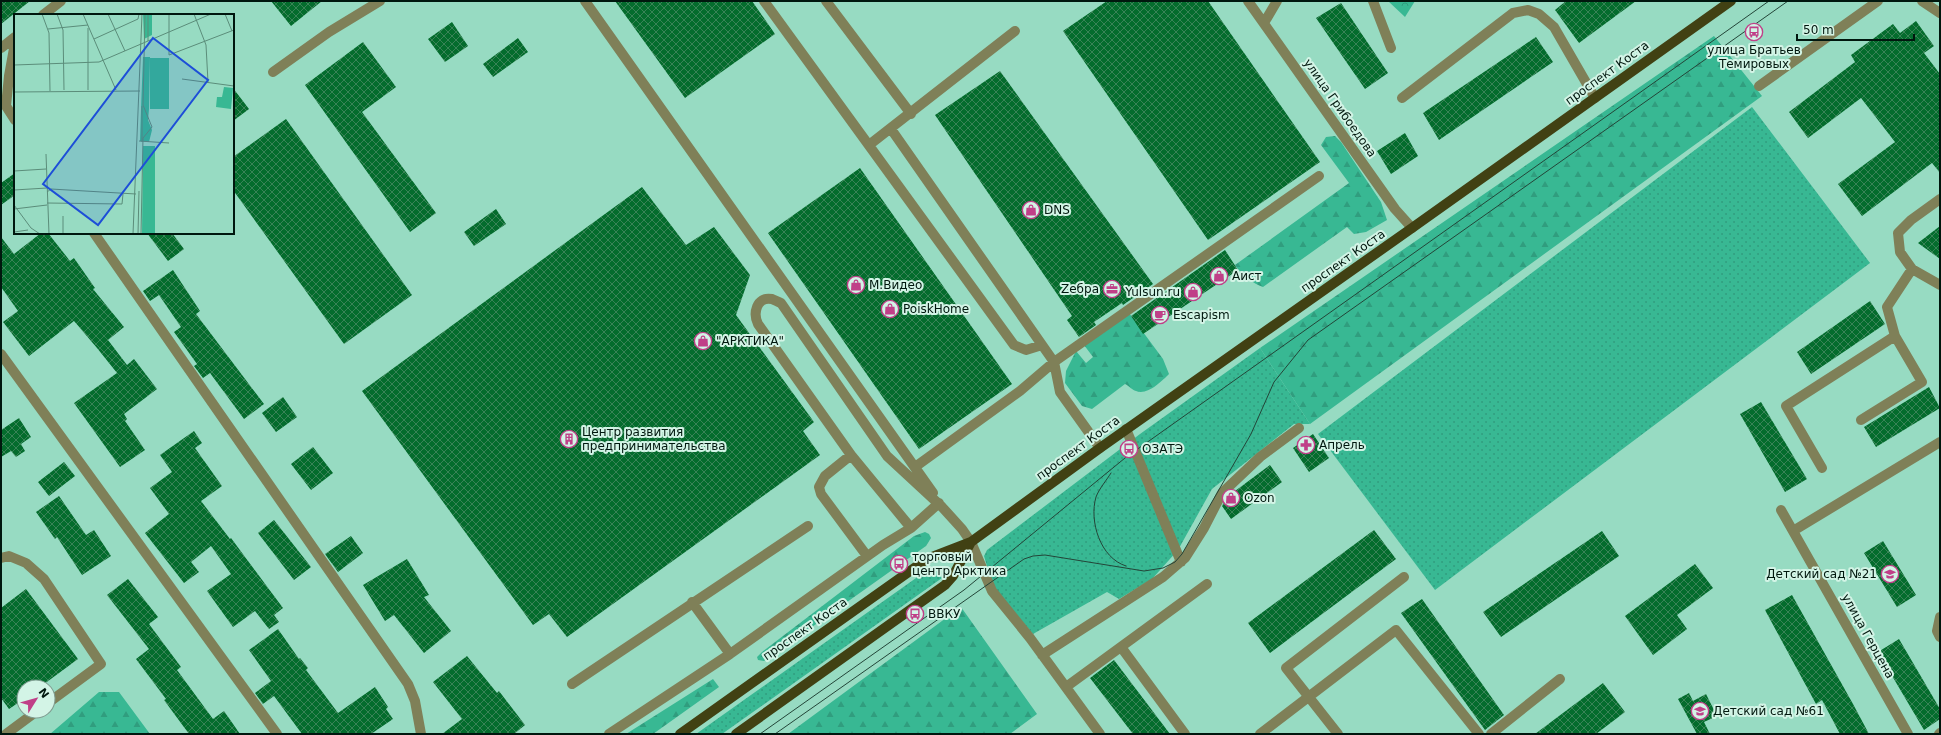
<svg xmlns="http://www.w3.org/2000/svg" width="1941" height="735" font-family="'DejaVu Sans',sans-serif">
  <defs>
    <pattern id="grass-dots" width="8" height="8" patternUnits="userSpaceOnUse"><rect width="8" height="8" fill="#38b893"/><path d="M2 2h.1M6 6h.1" fill="none" stroke="#309d7e" stroke-width="1.8" stroke-linecap="round"/></pattern>
    <pattern id="forest-firs" width="22" height="20" patternUnits="userSpaceOnUse"><rect width="22" height="20" fill="#38b893"/><path d="M5 1l3.5 6h-7zM16 11l3.5 6h-7z" fill="#309d7e"/></pattern>
    <pattern id="park-crowns" width="20" height="18" patternUnits="userSpaceOnUse"><rect width="20" height="18" fill="#38b893"/><path d="M2 6a3 3 0 1 1 6 0M12 15a3 3 0 1 1 6 0" fill="none" stroke="#309d7e"/></pattern>
    <pattern id="building-cross-hatch" width="8" height="8" patternUnits="userSpaceOnUse"><rect width="8" height="8" fill="#046c2d"/><path d="M0 0l8 8M0 8l8-8" fill="none" stroke="#388356"/></pattern>
  </defs>
  <rect width="100%" height="100%" fill="#97dbc2"/>
  <path fill="url(#grass-dots)" d="M1752,107L1870,263L1435,590L1318,434Z
    M1260,348L1310,424H1294L1212,489L1178,550L1152,579L1119,599L1107,592L1033,634L998,593L991,580L984,556L987,550L1140,434Z
    M933,566L942,578L722,734H696Z"/>
  <path fill="url(#forest-firs)" d="M1714,36L1762,96L1310,424L1260,348Z
    M1335,136L1341,142L1381,202L1387,220L1366,232L1354,234L1347,227L1263,287C1253,284 1241,274 1235,265L1349,183L1321,145L1326,137Z
    M1129,313L1163,359L1169,374C1162,381 1147,396 1136,391C1132,390 1129,386 1125,384L1092,409L1082,406L1065,383L1066,371L1076,351L1086,363L1093,357L1084,345Z
    M925,532L929,534L931,538L926,546L764,661L758,660L757,657L762,652L914,536Z
    M961,607L1037,714L1010,734H788Z
    M713,679L719,687L653,734H626Z
    M99,692H119L150,734H50Z"/>
  <path fill="url(#park-crowns)" d="M1388,1H1415L1405,17Z"/>
  <path fill="url(#building-cross-hatch)" d="M1,1H30L1,24Z
    M271,1H322L291,26Z
    M615,1H752L775,34L685,98Z
    M1107,1H1208L1320,162L1208,240L1063,31Z
    M1566,1H1636L1579,43L1555,10Z
    M1341,3L1388,73L1365,89L1316,18Z
    M1916,21L1934,46L1924,53L1940,74V173L1932,163L1862,216L1838,184L1895,142L1861,98L1808,138L1789,112L1855,62L1851,55L1893,24L1900,33Z
    M452,22L468,46L445,62L428,39Z
    M1536,37L1553,62L1439,140L1423,113Z
    M518,38L528,52L493,77L483,64Z
    M363,42L396,87L362,112L436,213L410,232L305,85Z
    M1000,71L1153,284L1123,305L1122,303L1094,322L1096,325L1079,337L1067,320L1072,316L935,115Z
    M233,88L249,109L233,121Z
    M286,119L412,295L344,344L233,190V157Z
    M1405,133L1418,156L1391,174L1377,151Z
    M860,168L1012,384L919,449L768,233Z
    M15,173V195L1,205V183Z
    M642,187L686,245L714,227L750,275L736,315L814,422L803,431L820,455L567,637L549,614L533,625L362,391Z
    M496,209L506,224L474,246L464,232Z
    M1940,226V259L1918,243Z
    M41,233H48L70,261L74,258L95,288L93,289L124,327L108,340L127,365L134,359L157,389L124,414L127,419L125,421L145,450L120,467L74,403L117,373L97,348L74,321L29,356L3,322L18,311L1,287V237L14,254Z
    M147,233H172L184,249L168,261Z
    M1225,250L1238,270L1143,334L1131,316Z
    M173,270L200,311L196,314L264,404L244,419L210,373L203,378L194,366L197,364L174,332L181,327L159,295L150,301L143,291Z
    M1870,301L1885,324L1811,374L1797,352Z
    M1929,387L1940,408L1876,447L1864,427Z
    M283,397L297,417L276,432L262,413Z
    M1761,402L1807,479L1785,492L1740,414Z
    M19,418L31,437L21,444L25,451L16,457L11,451L1,457V430Z
    M194,431L202,443L195,448L222,486L201,501L230,539L231,538L283,608L274,615L279,622L269,629L255,611L233,627L207,591L231,574L211,546L191,562L199,572L184,583L145,533L169,514L150,488L172,472L160,455Z
    M1313,434L1329,458L1309,472L1293,448Z
    M313,447L333,473L311,490L291,464Z
    M64,462L75,476L49,496L38,482Z
    M1270,465L1282,482L1231,519L1222,506L1227,497Z
    M59,496L86,535L94,530L111,556L82,575L57,537L55,539L36,512Z
    M274,520L311,567L294,580L258,533Z
    M1374,530L1396,559L1270,653L1248,623Z
    M1602,531L1619,556L1501,637L1483,612Z
    M351,536L363,553L338,572L325,554Z
    M1883,541L1916,595L1897,607L1864,553Z
    M407,559L429,595L424,597L451,631L424,653L394,615L385,621L363,585Z
    M1695,564L1713,588L1677,615L1687,629L1653,655L1625,616Z
    M128,579L158,617L149,624L181,667L177,670L213,719L224,711L240,734H189L164,700L166,699L136,659L149,649L107,595Z
    M26,589L78,659L40,687H24V699L9,709L1,698V608Z
    M1792,595L1853,704L1869,734H1840L1822,700L1816,704L1765,610Z
    M1422,599L1504,715L1485,730L1401,613Z
    M278,629L299,659L300,658L308,668L306,670L338,713L375,687L388,707L386,709L393,719L371,734H302L274,696L263,704L255,693L271,681L249,650Z
    M1899,639L1940,709V719L1924,730L1878,652Z
    M467,656L497,693L499,691L525,725L514,734H442L462,719L433,682Z
    M1114,660L1170,734H1133L1090,678Z
    M1603,683L1625,712L1596,734H1535Z
    M1689,693L1693,701L1706,694L1717,716L1704,722L1710,734H1697L1678,699Z"/>
  <g fill="none" stroke-linecap="round" stroke-linejoin="round">
    <path stroke="#7f8058" stroke-width="10" d="M585,1L933,493
      M764,1L1014,345L1026,350L1042,345
      M826,1L911,114
      M1248,1L1395,209L1412,228
      M1373,1L1391,48
      M1922,1L1940,13
      M43,15L61,1
      M1264,23L1277,1
      M1,48L15,37
      M273,72L329,32L380,1
      M1759,86L1878,1
      M1402,98L1513,13L1528,10L1539,14L1554,27L1595,98
      M1,103L6,106L15,120
      M6,106L9,76L15,43
      M891,129L1054,362L1060,392L1100,448
      M869,145L1015,31
      M1940,199L1911,220L1898,233L1900,252L1912,269L1940,285
      M94,233L408,684L415,701L421,734
      M1,354L277,734
      M1861,420L1922,382L1895,336
      M1126,429L1181,562
      M851,455L825,476L819,487L821,494L867,556
      M915,467L1020,391L1054,362L1319,176
      M1822,468L1786,406L1895,336L1887,307L1912,269
      M1781,510L1908,734
      M911,528L851,455L758,324C753,314 756,296 772,299C775,300 778,302 781,303L887,456L942,507L962,529L971,542L992,591L1030,638L1100,734
      M1793,531L1940,442
      M1,558L9,556L26,563L44,579L101,664L48,703
      M692,602L730,654
      M1940,617L1937,631L1940,637
      M1121,647L1185,734
      M1042,655L1163,577L1185,558L1204,528L1222,493L1260,457L1299,428
      M572,684L808,526
      M1066,687L1207,584
      M6,734L37,711
      M609,734L730,654L883,545L911,528L939,503
      M1260,734L1396,630L1479,734
      M1338,734L1286,668L1404,577
      M1491,734L1560,679
      M1939,734L1940,733"/>
    <path stroke="#414113" stroke-width="10" d="M680,734L927,559L971,542L1100,448L1412,228L1731,1
      M736,734L945,585L953,576L971,542"/>
    <path stroke="#234538" stroke-width="1" d="M1111,473C1106,481 1099,489 1096,497C1089,521 1100,558 1126,566
      M760,734L964,590L1125,458L1769,1
      M775,734L1024,559L1033,556L1045,555L1144,571L1163,568L1175,562L1182,554L1251,434L1274,382L1308,340L1788,1"/>
  </g>
  <defs>
    <symbol id="bus-ring" viewBox="-11 -11 22 22"><circle r="9.5" fill="#d3f4e6" stroke="#c03f88" stroke-width="1.5"/><path d="M-5-6H5V4H4V6H2V4H-2V6H-4V4H-5ZM-3.5-4V0h7V-4ZM-3.5 1.2v1.5H-2V1.2ZM2 1.2v1.5H3.5V1.2Z" fill="#c03f88"/></symbol>
    <symbol id="shop-ring" viewBox="-11 -11 22 22"><circle r="9.5" fill="#d3f4e6" stroke="#c03f88" stroke-width="1.5"/><path d="M-5-2.5h2.3a2.7 3.5 0 0 1 5.4 0H5L5.5 6h-11ZM-1.5-2.5h3a1.5 2.3 0 0 0-3 0Z" fill="#c03f88"/></symbol>
    <symbol id="office-ring" viewBox="-11 -11 22 22"><circle r="9.5" fill="#d3f4e6" stroke="#c03f88" stroke-width="1.5"/><path d="M-6-3h4V-5.5h4V-3h4V5H-6ZM-1-4.5V-3h2v-1.5ZM-6 0V1H6V0Z" fill="#c03f88"/></symbol>
    <symbol id="cafe-ring" viewBox="-11 -11 22 22"><circle r="9.5" fill="#d3f4e6" stroke="#c03f88" stroke-width="1.5"/><path d="M-5.5-4.5H6V0H3Q3 3.5 0 3.5H-2.5Q-5.5 3.5-5.5 0ZM3-3.2v2h1.7v-2ZM-6 4.5H4V6H-6Z" fill="#c03f88"/></symbol>
    <symbol id="building-ring" viewBox="-11 -11 22 22"><circle r="9.5" fill="#d3f4e6" stroke="#c03f88" stroke-width="1.5"/><path d="M-4-6H4V6H1V3H-1V6H-4ZM-2.5-4.3h1.7v1.8h-1.7ZM.8-4.3h1.7v1.8H.8ZM-2.5-1h1.7V.8h-1.7ZM.8-1h1.7V.8H.8Z" fill="#c03f88"/></symbol>
    <symbol id="pharmacy-ring" viewBox="-11 -11 22 22"><circle r="9.5" fill="#d3f4e6" stroke="#c03f88" stroke-width="1.5"/><path d="M-2-6h4v4h4v4h-4v4h-4v-4h-4v-4h4Z" fill="#c03f88"/></symbol>
    <symbol id="school-ring" viewBox="-11 -11 22 22"><circle r="9.5" fill="#d3f4e6" stroke="#c03f88" stroke-width="1.5"/><path d="M0-5L7-2L0 1L-7-2ZM-4 1L0 2.5L4 1V4Q0 6-4 4Z" fill="#c03f88"/></symbol>
  </defs>
  <g fill-rule="evenodd">
    <use href="#bus-ring" x="1744" y="22" width="20" height="20"/>
    <use href="#shop-ring" x="1021" y="200" width="20" height="20"/>
    <use href="#shop-ring" x="1209" y="266" width="20" height="20"/>
    <use href="#shop-ring" x="846" y="275" width="20" height="20"/>
    <use href="#office-ring" x="1102" y="279" width="20" height="20"/>
    <use href="#shop-ring" x="1183" y="282" width="20" height="20"/>
    <use href="#shop-ring" x="880" y="299" width="20" height="20"/>
    <use href="#cafe-ring" x="1150" y="305" width="20" height="20"/>
    <use href="#shop-ring" x="693" y="331" width="20" height="20"/>
    <use href="#building-ring" x="559" y="429" width="20" height="20"/>
    <use href="#pharmacy-ring" x="1296" y="435" width="20" height="20"/>
    <use href="#bus-ring" x="1119" y="439" width="20" height="20"/>
    <use href="#shop-ring" x="1221" y="488" width="20" height="20"/>
    <use href="#bus-ring" x="889" y="554" width="20" height="20"/>
    <use href="#school-ring" x="1880" y="564" width="20" height="20"/>
    <use href="#bus-ring" x="905" y="604" width="20" height="20"/>
    <use href="#school-ring" x="1690" y="701" width="20" height="20"/>
  </g>
  <g text-anchor="middle" dominant-baseline="central" stroke-width="4" stroke-linejoin="round" paint-order="stroke">
    <g font-size="12" fill="#00170e" stroke="#d3f4e6" text-anchor="start">
      <text x="1754" y="50" text-anchor="middle">улица Братьев<tspan x="1754" dy="14">Темировых</tspan></text>
      <text x="1044" y="210">DNS</text>
      <text x="1232" y="276">Аист</text>
      <text x="869" y="285">M.Видео</text>
      <text x="1099" y="289" text-anchor="end">Zeбра</text>
      <text x="1180" y="292" text-anchor="end">Yulsun.ru</text>
      <text x="903" y="309">PoiskHome</text>
      <text x="1173" y="315">Escapism</text>
      <text x="716" y="341">"АРКТИКА"</text>
      <text x="582" y="432">Центр развития<tspan x="582" dy="14">предпринимательства</tspan></text>
      <text x="1319" y="445">Апрель</text>
      <text x="1142" y="449">ОЗАТЭ</text>
      <text x="1244" y="498">Ozon</text>
      <text x="912" y="557">торговый<tspan x="912" dy="14">центр Арктика</tspan></text>
      <text x="1877" y="574" text-anchor="end">Детский сад №21</text>
      <text x="928" y="614">ВВКУ</text>
      <text x="1713" y="711">Детский сад №61</text>
    </g>
    <g font-size="12" fill="#00170e" stroke="#d3f4e6">
      <text transform="translate(1607 73) rotate(-36)">проспект Коста</text>
      <text transform="translate(1340 108) rotate(55)">улица Грибоедова</text>
      <text transform="translate(1343 261) rotate(-35)">проспект Коста</text>
      <text transform="translate(1078 448) rotate(-36)">проспект Коста</text>
      <text transform="translate(805 629) rotate(-35)">проспект Коста</text>
      <text transform="translate(1868 636) rotate(61)">улица Герцена</text>
    </g>
  </g>
  <g transform="translate(14 14)">
    <rect width="220" height="220" fill="#97dbc2"/>
    <path d="M136,44H155V95H136ZM127,95H135L134,106L138,116L135,128L126,127Z" fill="#38b893"/>
    <path d="M129,0L138,1V21L130,25ZM129,43H136L135,95H127ZM129,132H141V220H128Z" fill="#38b893"/>
    <path d="M210,73L219,74L217,95L202,93L203,83H208Z" fill="#38b893"/>
    <path fill="none" stroke="#5b8d7a" stroke-width="1" d="M28,0L35,19L36,77M43,0L49,16L50,76M69,0L102,76M94,0L111,37M155,0V41L220,16M180,0L192,31L194,68M211,0L218,17M34,15L74,11M80,25L124,5L125,0M134,27V0M0,51L85,48L197,0M168,65L220,72M74,76V14M0,78L126,77M128,92V128M125,127L155,129M32,140L35,220M0,157L32,155M0,176L33,174M33,178L37,175L122,180M33,189L108,190L109,180M0,191L17,214L26,220M0,195L33,191M0,218L14,216M49,220V202M119,220L128,0M124,220L125,177M127,220L129,124L138,113L129,91L131,0"/>
    <path fill="#1d4ed8" fill-opacity="0.15" stroke="#1d4ed8" stroke-width="2" d="M139,24L194,66L84,211L29,170Z"/>
    <rect width="220" height="220" fill="none" stroke="#00170e" stroke-width="2"/>
  </g>
  <rect width="1941" height="735" fill="none" stroke="#00170e" stroke-width="4"/>
  <g transform="translate(36 699) rotate(53)"><circle r="19" fill="#d3f4e6" stroke="#7f9c90"/>
  <path d="M0-3L7 15L0 10L-7 15Z" fill="#c03f88"/>
  <text y="-6" font-size="11" font-weight="bold" text-anchor="middle" fill="#00170e">N</text>
  </g>
  <path d="M1797 34v6h117v-6" fill="none" stroke="#00170e" stroke-width="2"/>
  <text x="1803" y="34" font-size="12" fill="#00170e" stroke="#d3f4e6" stroke-width="3" paint-order="stroke">50 m</text>
</svg>
